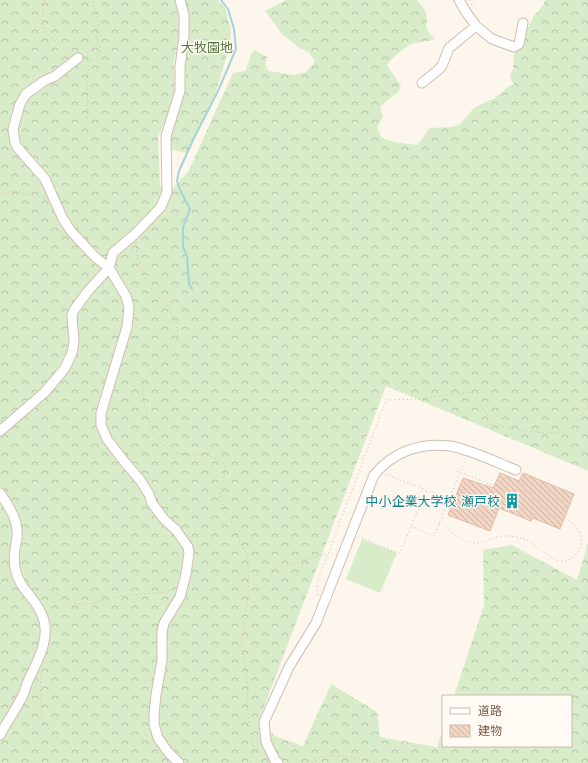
<svg xmlns="http://www.w3.org/2000/svg" width="588" height="763" font-family="'Work Sans','Noto Sans JP',sans-serif">
  <defs>
    <pattern id="forest-crowns" width="20" height="18" patternUnits="userSpaceOnUse"><rect width="20" height="18" fill="#d8ecc9"/><path d="M2 6a3 3 0 1 1 6 0M12 15a3 3 0 1 1 6 0" fill="none" stroke="#b4c2a5"/></pattern>
    <pattern id="building-back-hatch" width="6" height="6" patternUnits="userSpaceOnUse"><rect width="6" height="6" fill="#f3d5c3"/><path d="M-1 5l2 2M0 0l6 6M5-1l2 2" fill="none" stroke="#cab0a1"/></pattern>
  </defs>
  <rect width="100%" height="100%" fill="#fdf6ec"/>
  <path fill="url(#forest-crowns)" d="M0,0H175L181,33L174,61V70L177,90L170,111L158,137L160,186L170,191L188,172L233,73L245,71L252,53L255,50L267,57L265,65L269,71L294,75L306,72L315,62L309,52L301,49L283,35L265,11L286,0H417C420,4 425,8 426,13C430,25 420,26 435,39C427,42 420,41 412,44C406,46 391,59 387,65L401,86L398,92L380,107L383,117L377,127L382,138L395,142L417,145L430,128L452,127L460,124L472,110L479,105L495,98L509,86L514,85L511,80L510,76L513,68L514,54L534,16L544,4L545,0H588V471L386,386L259,720L275,736L303,746L331,684L377,712L380,737L437,747L443,729V746H571V696H454L484,605L483,550L512,545L577,580L588,543V763H0Z
    M183,0H218L225,8L231,30L230,46L213,101L187,153L169,149V137L185,43L189,32Z"/>
  <path fill="#d8ecc9" d="M362,539L397,553L380,593L346,579Z"/>
  <g fill="none" stroke-linecap="round" stroke-linejoin="round">
    <path stroke="#a5d3da" stroke-width="2" d="M192,289L189,284L187,256L183,247V227L190,209L181,192L177,181L179,171L193,140L218,91L236,49L234,29L228,9L221,0"/>
  </g>
  <path fill="url(#building-back-hatch)" stroke="#e6bba3" d="M500,473L519,481L523,473L574,494L560,529L533,518L531,521L499,508L490,531L448,515L463,478L493,488Z"/>
  <g fill="none" stroke-linecap="round" stroke-linejoin="round">
    <defs>
      <path id="minor" d="M476,26L492,39L514,47L519,44L523,23
        M78,58L55,76L44,81L26,94L20,104L13,129L15,143L17,147L45,179L63,219L71,231L95,257L109,268L126,296L129,307L127,327L101,413V425L107,439L123,460L140,480L149,494L152,503L164,519L176,530L188,547L189,553L186,574L180,597L164,623L162,632V660L156,695L154,714V724L158,738L168,752L179,763
        M422,83L437,71L442,66L449,48L476,26L466,12L459,0
        M0,431L45,392L65,368L72,353L74,342L72,315L74,310L88,291L109,268L113,253L135,234L161,207L167,192L166,136L180,91V67L184,36V15L180,0
        M0,493C9,507 19,520 17,538C15,547 13,558 15,568C19,590 35,596 42,615C52,637 37,662 28,681C26,686 25,691 23,695C16,709 7,722 0,735
        M278,763L275,760L266,742L264,722L289,667L316,623L374,475C393,452 420,442 450,446C469,449 498,463 516,470"/>
    </defs>
    <use href="#minor" stroke="#d1beb0" stroke-width="11"/>
    <path stroke="#d9b8a5" stroke-width="1" stroke-dasharray="1 3" stroke-linecap="butt" d="M44,0C45,8 42,12 42,19C42,34 60,45 70,53
      M470,0L473,8
      M85,60C93,61 97,59 101,53L96,34L100,23L94,8L93,0
      M87,118C90,99 83,79 91,61
      M0,194L15,191L45,198
      M136,243L138,259L145,278L154,292L168,306L176,321L178,338L166,361L149,375L142,384C144,407 149,442 174,452C185,456 197,454 208,454C214,460 221,460 226,467L220,496L224,507L246,554L249,566L248,598L242,637V649L248,685L247,706L253,748L250,763
      M457,471L494,486
      M385,474L449,499
      M439,523C453,530 457,542 476,543C484,543 489,539 496,537C506,535 517,536 526,540C539,545 551,564 566,561C569,560 574,557 576,554C588,540 579,526 564,518
      M411,526L434,536L466,458
      M358,536L395,552
      M395,551L400,553L426,491
      M0,584L9,577
      M36,591L42,586L77,604H90L120,596L166,592L173,589
      M318,595L317,583L385,403L387,400L419,399L469,392C481,400 483,414 494,422C503,429 552,436 563,432C571,429 582,413 588,406
      M249,597L267,584L273,569L327,554
      M41,674L40,709L43,722L58,739L75,752L84,763
      M312,763C314,761 317,759 319,758C331,752 364,759 376,763"/>
    <use href="#minor" stroke="#fff" stroke-width="9"/>
  </g>
  <defs>
    <symbol id="building-bare" viewBox="-9 -9 18 18"><path d="M-4-6H4V6H1V3H-1V6H-4ZM-2.5-4.3h1.7v1.8h-1.7ZM.8-4.3h1.7v1.8H.8ZM-2.5-1h1.7V.8h-1.7ZM.8-1h1.7V.8H.8Z" fill="#0f9aa8" stroke="#fffaf3" stroke-width="2.5" paint-order="stroke"/></symbol>
  </defs>
  <g fill-rule="evenodd">
    <use href="#building-bare" x="501" y="490" width="22" height="22"/>
  </g>
  <g text-anchor="middle" dominant-baseline="central" stroke-width="3" stroke-linejoin="round" paint-order="stroke">
    <g font-size="13" fill="#537a41" stroke="#fffaf3">
      <text x="207" y="47">大牧園地</text>
    </g>
    <g font-size="13" fill="#0d838f" stroke="#fffaf3" text-anchor="end">
      <text x="500" y="501">中小企業大学校 瀬戸校</text>
    </g>
  </g>
  <rect x="442" y="695" width="130" height="52" fill="#fffaf3" stroke="#cabbb1"/>
  <rect x="450" y="708" width="20" height="6" fill="#ffffff" stroke="#cabbb1"/>
  <text x="478" y="715" font-size="12" fill="#7a5c4d">道路</text>
  <rect x="450" y="725" width="20" height="12" fill="url(#building-back-hatch)" stroke="#cabbb1"/>
  <text x="478" y="735" font-size="12" fill="#7a5c4d">建物</text>
</svg>
